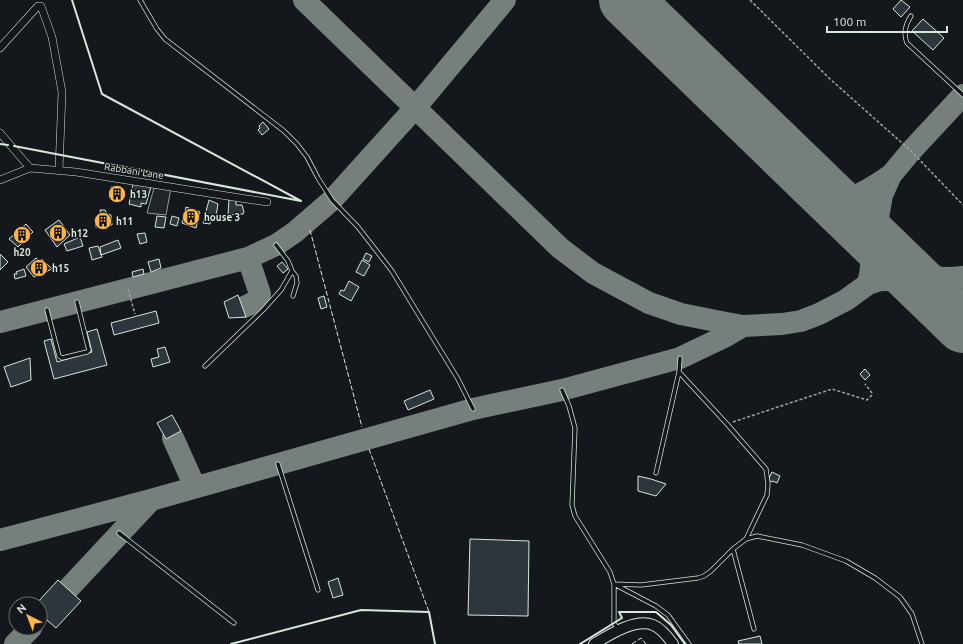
<svg xmlns="http://www.w3.org/2000/svg" width="963" height="644" font-family="Ubuntu,sans-serif">
  <rect width="100%" height="100%" fill="#14181c"/>
  <path fill="#202428" stroke="#939e99" d="M154,188H171L166,215L147,213Z"/>
  <g fill="none" stroke-linecap="round" stroke-linejoin="round">
    <path stroke="#767f7c" stroke-width="22" d="M304,0L560,248L593,273L649,303L681,314L721,322L743,326
      M827,195C830,197 832,199 836,199C854,201 876,185 891,175
      M881,246L878,240L876,234L877,224L882,195L891,175L911,151L963,95
      M890,255C903,264 918,275 935,277C944,279 954,278 963,277
      M868,284L880,280H895L905,283L917,288L935,299
      M963,300L961,312L963,318
      M244,307C250,304 258,302 260,294L248,258
      M0,322L248,258L276,245L295,232L332,200L415,108L505,0
      M173,438L195,487
      M0,540L151,500L473,409L562,390L680,358L726,336L743,326L782,324L801,321L819,314L846,300L868,284C874,262 871,250 863,229
      M68,589L151,500
      M15,644L31,628"/>
    <path stroke="#767f7c" stroke-width="54" d="M626,0C738,109 851,217 963,326"/>
  </g>
  <path fill="#2c363c" stroke="#d8e6dc" d="M901,0L910,7L901,17L893,9Z
    M923,19L944,38L933,50L912,31Z
    M263,122L269,129L262,135L258,130L260,128L259,126Z
    M133,184L151,187L146,204L141,203V207L129,204Z
    M111,187H114V190H123L122,198L111,197L113,192H110Z
    M229,199H236V205H242L244,212L243,214L228,215Z
    M209,200L218,204L216,216L212,215L210,224L203,223Z
    M186,207L200,212L196,228L182,223Z
    M100,210H105L107,214L111,215L112,225L96,227L95,218L101,217Z
    M157,216L166,217L164,228L155,227Z
    M172,216L179,218L177,226L170,224Z
    M59,220L70,235L57,247L45,230Z
    M26,224L33,232L18,247L9,239Z
    M145,233L147,242L140,244L137,234Z
    M80,237L83,246L67,251L64,244Z
    M118,240L121,248L101,255L100,247Z
    M98,246L102,257L92,260L89,248Z
    M366,253L372,256L369,262L363,259Z
    M0,254L8,262L0,270Z
    M36,258L40,261L42,259L52,269L34,277L26,267Z
    M159,259L161,268L151,272L148,262Z
    M362,260L370,265L364,276L356,272Z
    M282,262L288,269L283,273L277,266Z
    M24,269L26,276L15,279L14,274H17L16,272Z
    M143,269L144,274L133,277L132,272Z
    M349,281L359,287L351,301L339,294L341,290L344,291Z
    M238,295L246,317L229,318L224,302Z
    M324,296L327,307L321,309L318,298Z
    M156,311L159,323L114,335L111,323Z
    M97,329L107,365L54,379L44,341L51,339L57,362L92,352L87,332Z
    M165,347L170,362L153,367L151,359L159,357L157,349Z
    M30,358L31,380L11,387L4,367Z
    M865,369L870,375L865,380L860,374Z
    M430,390L434,399L408,410L404,401Z
    M172,415L181,431L166,439L157,423Z
    M772,472L780,476L777,483L773,481L772,482L768,480Z
    M638,476L651,479L666,484L656,496L638,491Z
    M470,539L529,541L528,616L468,615Z
    M338,578L343,595L333,598L328,582Z
    M58,580L81,601L56,628L40,614V604H36Z
    M760,636L762,644H739L738,641Z"/>
  <g fill="none" stroke-linecap="round" stroke-linejoin="round">
    <defs>
      <path id="lane" d="M140,0L157,29L165,39L284,131L297,144L307,157L318,178L332,200L358,227L392,271L458,379L473,409
        M911,16C905,25 903,33 907,43L963,95
        M276,245L288,261L292,271L296,276L297,283L293,296
        M47,310L59,356L62,358L87,352L89,350L88,347L77,302
        M205,366L263,310L281,290L292,271
        M679,372L727,424L766,469L768,484L767,495L746,539
        M562,390L569,406L575,428L572,505L575,516L610,572L614,584L641,585L698,578L704,576L711,571L733,549L746,539L757,536L802,545L846,561L875,578L900,597L912,614L922,644
        M278,464L318,590
        M656,473L679,372L680,358
        M119,533L234,623
        M733,549L754,629
        M618,629L614,623V584L656,606L668,615L689,644"/>
      <path id="street" d="M0,48L38,6H41L52,37L62,92L59,170
        M0,133L30,168
        M0,180L30,168L76,172L240,198L267,202"/>
      <path id="secondary" d="M594,644C609,635 635,618 653,625C661,628 668,637 673,644"/>
    </defs>
    <use href="#lane" stroke="#d8e6dc" stroke-width="5"/>
    <use href="#street" stroke="#d8e6dc" stroke-width="8"/>
    <use href="#secondary" stroke="#d8e6dc" stroke-width="12"/>
    <path stroke="#9da8a2" stroke-width="1.5" stroke-dasharray="3 2" stroke-linecap="butt" d="M750,0L830,79L911,151L963,205
      M128,289L135,314
      M733,422L832,389L867,400L872,395V393L865,384"/>
    <use href="#lane" stroke="#14181c" stroke-width="3.5"/>
    <use href="#street" stroke="#14181c" stroke-width="7"/>
    <use href="#secondary" stroke="#14181c" stroke-width="10"/>
    <path stroke="#d8e6dc" stroke-width="1" stroke-dasharray="5 2" stroke-linecap="butt" d="M310,230L362,427
      M369,449L429,612
      M632,644L641,638L646,644"/>
    <path stroke="#d8e6dc" stroke-width="2" d="M0,144L8,145
      M14,146L301,201L102,94L72,0
      M231,644L361,610L429,612L435,644
      M580,644L622,618L619,612H656L671,625L685,644"/>
  </g>
  <defs>
    <symbol id="building-disc" viewBox="-11 -11 22 22"><circle r="9.5" fill="#ffb74d" stroke="#14181c"/><path d="M-4-6H4V6H1V3H-1V6H-4ZM-2.5-4.3h1.7v1.8h-1.7ZM.8-4.3h1.7v1.8H.8ZM-2.5-1h1.7V.8h-1.7ZM.8-1h1.7V.8H.8Z" fill="#111"/></symbol>
  </defs>
  <g fill-rule="evenodd">
    <use href="#building-disc" x="107" y="184" width="20" height="20"/>
    <use href="#building-disc" x="181" y="207" width="20" height="20"/>
    <use href="#building-disc" x="93" y="211" width="20" height="20"/>
    <use href="#building-disc" x="48" y="223" width="20" height="20"/>
    <use href="#building-disc" x="12" y="225" width="20" height="20"/>
    <use href="#building-disc" x="29" y="258" width="20" height="20"/>
  </g>
  <g text-anchor="middle" dominant-baseline="central" stroke-width="3" stroke-linejoin="round" paint-order="stroke">
    <g font-size="10" fill="#d8e6dc" stroke="#14181c">
      <text transform="translate(134 171) rotate(9)">Rabbani Lane</text>
    </g>
    <g font-size="10" font-weight="bold" fill="#d8e6dc" stroke="#14181c" text-anchor="start">
      <text x="130" y="194">h13</text>
      <text x="204" y="217">house 3</text>
      <text x="116" y="221">h11</text>
      <text x="71" y="233">h12</text>
      <text x="22" y="252" text-anchor="middle">h20</text>
      <text x="52" y="268">h15</text>
    </g>
  </g>
  <g transform="translate(28 616) rotate(318)"><circle r="19" fill="#14181c" stroke="#626a69"/>
  <path d="M0-3L7 15L0 10L-7 15Z" fill="#ffb74d"/>
  <text y="-6" font-size="11" font-weight="bold" text-anchor="middle" fill="#d8e6dc">N</text>
  </g>
  <path d="M827 26v6h120v-6" fill="none" stroke="#d8e6dc" stroke-width="2"/>
  <text x="833" y="26" font-size="12" fill="#d8e6dc" stroke="#14181c" stroke-width="3" paint-order="stroke">100 m</text>
</svg>
